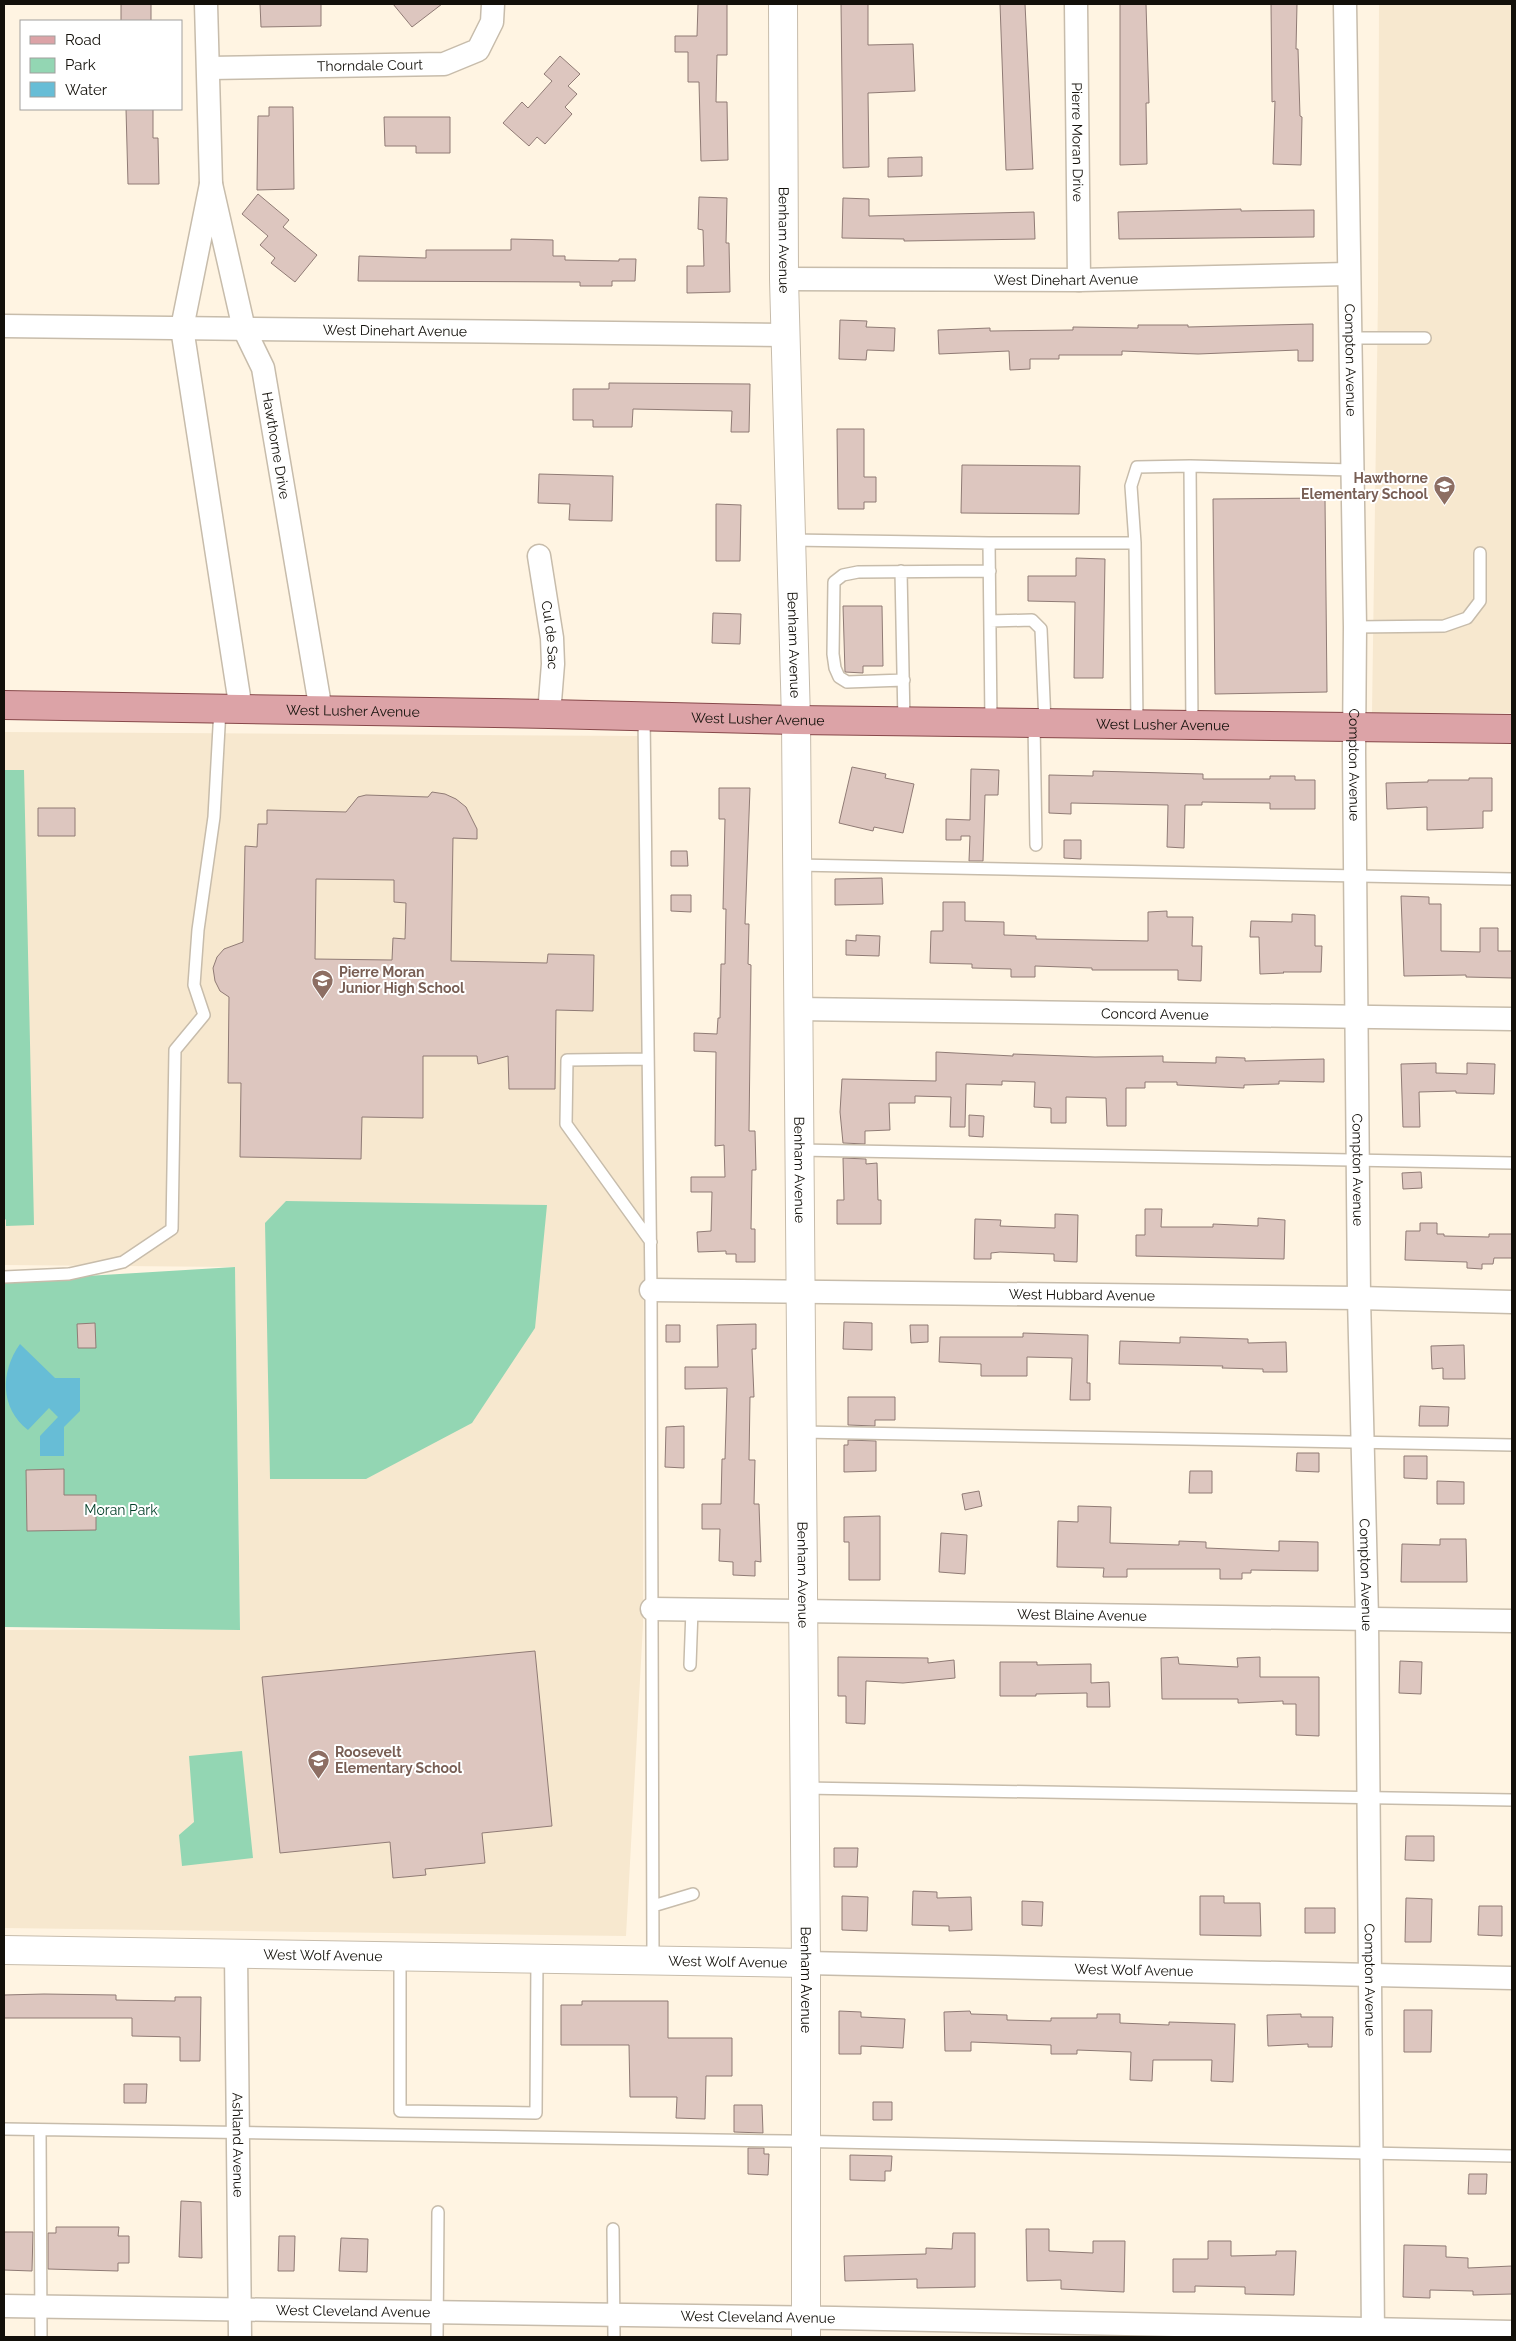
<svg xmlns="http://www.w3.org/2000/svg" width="1516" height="2341" font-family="Raleway,sans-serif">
  <rect width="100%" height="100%" fill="#fff4e2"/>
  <path fill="#f7e8cf" d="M1379,4H1512V713H1372L1378,297Z
    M4,732L639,736L644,1261L643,1625L626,1936L4,1928V1630L240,1629L235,1267L4,1265Z"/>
  <path fill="#93d6b3" d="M4,770H24L34,1225L6,1226V1219L4,1221Z
    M286,1201L547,1205L535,1328L472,1423L366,1479H270L265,1223Z
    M235,1267L240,1630L4,1627V1281Z
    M242,1751L253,1858L182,1866L179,1835L194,1822L189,1756Z"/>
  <path fill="#67bdd6" d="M20,1344L55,1378H80V1411L64,1427V1456H40V1436L58,1417L49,1408L28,1430C0,1408 0,1372 20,1344Z"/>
  <path fill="#ddc6bf" stroke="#907b75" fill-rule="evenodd" d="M121,4H151V21H121Z
    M260,4H321V26L261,27Z
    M393,4H442L412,27Z
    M698,4H727V55H717L716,102H727L728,160L701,161L699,82H688V52H675V36H697Z
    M841,4H868V45L913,44L915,91L868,93L869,167L843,168Z
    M1000,4H1025L1033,169L1006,170Z
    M1120,4H1146L1149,103H1146L1147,164L1120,165Z
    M1271,4H1297L1296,49H1298L1300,116L1302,117L1301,165L1273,164L1275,101L1272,102Z
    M560,56L580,74L568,86L577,94L565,107L572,114L545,144L537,137L529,146L503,123L522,102L528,108L552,81L544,74Z
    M269,107H293L294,189L257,190L258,116H269Z
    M126,109H153V138H158L159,184H128Z
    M384,117H450V153H416V146H385Z
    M922,157V176L888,177V158Z
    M258,194L289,220L283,227L317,255L295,282L271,263L275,258L260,245L268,236L242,214Z
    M699,197L727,198L726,243H729L730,292L687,293V266H704L703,230L698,229Z
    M843,198L869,199V216L1034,212L1035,239L904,241V239L842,238Z
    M1241,209V211L1314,210V237L1119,239L1118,212Z
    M511,239L553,240V256H565V260L619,261V259H636L635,281H612V286H580V282L358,281L359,256L426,258V250H511Z
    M840,320L867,321L866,327L895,328L894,351L867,350L866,360L839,359Z
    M1313,324V361H1298V350L1198,354L1122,351V355H1059V359H1030V369L1010,370L1009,351L939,354L938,330L990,328V331L1073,330V327L1138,328V325H1188V327Z
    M609,383L750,384L749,432H731L732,411L633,409L632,427H593V420H573V389H609Z
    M837,429H864V477H876V502H864V509H838Z
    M962,465L1080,466L1079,514L961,513Z
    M539,474L613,476L612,521L569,520L570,504L538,503Z
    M1325,498L1327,692L1215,694L1213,499Z
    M716,504L741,505L740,561H716Z
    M1076,558L1105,559L1103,678H1074L1075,602L1028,601V576H1076Z
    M843,606H882L883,666H863V673L845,672Z
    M713,613L741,614L740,644L712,643Z
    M852,767L886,774L885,778L914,784L903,833L874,827L873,831L839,823Z
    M971,769L999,770L998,795H985L983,861H969L970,836H961V840H946V819L970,820Z
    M1093,771L1203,774V779H1270V776H1295V780H1315V809H1270V803L1202,802V805H1185L1184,848L1167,847L1168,805L1071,803V814L1049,813V775L1093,776Z
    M1469,778H1492V811H1483V828L1427,830V807L1387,809L1386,783L1428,782V780H1469Z
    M719,788H750L745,924H749L748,964L751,965L749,1131H755L756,1170H752L751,1229H755V1262H736V1254H726V1251L698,1252L697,1232L711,1231L712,1192H691V1177H725L724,1145L715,1146L716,1052L694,1051V1033L717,1034L718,1018H720L721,964H725L726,909H723L725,819H719Z
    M432,792L445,794L456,799L466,807L477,829V839L453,838L451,961L547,963L548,954L594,955L593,1011L556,1010L555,1089H509L508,1056L478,1064L477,1056H423V1118L362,1117L361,1159L240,1157L241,1083H228L229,997L220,991L215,981L213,968L217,957L224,949L243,942L245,846L257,847L258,824H267V810L346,812L358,797L366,795L428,797ZM316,879L394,880V902L406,903L405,939L393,938L392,960L315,959Z
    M38,808H75V836H38Z
    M1064,840H1081V859L1064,858Z
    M671,851H687L688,866H671Z
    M882,878L883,904L835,905V879Z
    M671,895H691V912L671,911Z
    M1401,896L1429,897V904H1441V951L1480,952V928H1498V951H1512V978L1466,977V975L1404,976Z
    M943,902H965V921L1004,922V935L1036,936V939L1148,941V912L1167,911V917H1193L1192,946H1202L1201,981L1178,980V970H1092V968L1035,966V977H1011V969L972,968V964L930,963L931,931H943Z
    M1292,914L1315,915V946H1322L1321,972H1283L1284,973L1260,974L1259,937H1250L1251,921L1292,922Z
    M856,935L880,936L879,956L846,955V940L856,941Z
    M936,1052L1013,1056V1054L1095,1057L1163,1056V1062L1216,1063V1057L1245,1058V1061L1324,1059V1082L1279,1081V1084L1244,1085V1088L1177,1085V1082H1145V1088H1126V1126H1107L1106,1098L1066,1097V1123H1051V1108L1034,1107L1035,1082L1002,1081V1085L966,1084L965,1127H950L951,1097L915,1096V1103H889L890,1130L865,1131V1144L843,1143L840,1112L842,1079L936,1081Z
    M1436,1063V1073L1467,1074V1063L1495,1064L1494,1094L1456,1093V1091L1419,1092L1420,1127H1403L1401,1064Z
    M969,1115L984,1116L983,1137L969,1136Z
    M843,1158L866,1159V1164L877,1163L878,1200H881V1224H837V1200H844Z
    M1421,1172L1422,1188L1403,1189L1402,1173Z
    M1145,1209H1162L1161,1227H1213V1224L1258,1226V1218L1285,1220L1284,1259L1136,1256V1235H1145Z
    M1055,1214L1078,1215L1077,1262L1054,1261V1254L1000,1252L991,1253V1259H974L975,1219L1001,1220L1000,1226L1055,1228Z
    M1420,1223H1437V1234H1444V1236L1489,1237V1234H1512V1258H1494L1493,1264H1482V1269L1467,1268V1262L1405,1260L1406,1231H1420Z
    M844,1322L872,1323V1350L843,1349Z
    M95,1323L96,1348H78L77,1324Z
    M756,1324V1349H752L754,1397H750L749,1460H755L754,1504H759L761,1562L755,1561V1576L733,1575V1562L719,1561L720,1529H702V1504H721L722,1459H725L727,1388L685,1389V1367H718L717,1325Z
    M666,1325H680V1342H666Z
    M910,1325H928V1342L911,1343Z
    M1023,1333L1088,1335L1087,1383H1090V1400H1070L1072,1358L1027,1357V1376H981V1364L939,1362L940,1337H1023Z
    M1180,1337L1248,1339V1343L1286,1342L1287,1372H1263V1369L1222,1368L1223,1366L1119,1364L1120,1341L1180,1343Z
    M1464,1345L1465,1379H1443V1368L1432,1369L1431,1346Z
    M848,1397H895V1420H875V1426L848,1425Z
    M1420,1406L1449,1407L1448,1426H1419Z
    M684,1426V1468L665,1467L666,1427Z
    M848,1440L876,1441V1471L844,1472V1445H848Z
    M1297,1453H1319V1472L1296,1471Z
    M1404,1456H1427V1479L1404,1478Z
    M64,1469V1495H96V1530L27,1531L26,1470Z
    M1190,1471H1212V1493H1189Z
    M1437,1481L1464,1482V1504H1437Z
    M979,1491L982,1506L965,1510L962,1494Z
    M1078,1506L1111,1507L1110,1543L1179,1545V1541L1206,1542V1548L1279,1551V1541L1318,1542V1571L1251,1570V1573H1242V1579H1220V1569H1127V1577H1103L1104,1568L1057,1567L1058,1521L1078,1522Z
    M880,1516V1580H849V1542H844V1517Z
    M941,1533L967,1535L965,1574L939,1572Z
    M1440,1539H1466L1467,1582H1401L1402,1544L1440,1545Z
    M535,1651L552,1826L482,1833L485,1863L425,1869L426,1875L393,1878L390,1842L280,1853L262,1677Z
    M838,1657L928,1658V1663L954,1660L955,1678L903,1683L866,1681L865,1724L846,1723V1696H838Z
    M1178,1657L1179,1664L1238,1667L1237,1658L1260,1657V1677H1319V1736L1296,1735V1704H1283V1701L1238,1703V1699H1162L1161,1658Z
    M1400,1661L1422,1662L1421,1694L1399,1693Z
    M1000,1662H1037V1665L1091,1664V1683L1109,1682L1110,1707H1087V1693L1036,1694V1696H1000Z
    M1406,1836H1434V1861L1405,1860Z
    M834,1848H858L857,1867H834Z
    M913,1891L937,1892V1898L971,1897L972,1930L949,1931V1926L912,1925Z
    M842,1896L868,1897L867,1931L842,1930Z
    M1200,1896H1224V1903H1260L1261,1936L1200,1935Z
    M1406,1898L1432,1899L1431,1942H1405Z
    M1022,1901L1043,1902L1042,1926L1022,1925Z
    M1479,1906H1502V1936L1478,1935Z
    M1305,1908H1335V1933H1305Z
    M44,1994L116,1995V2000L175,2001V1997H201L200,2061H180V2037L132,2036V2018H4V1995Z
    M582,2001H668V2038H732V2076H706L705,2119L676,2118L677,2097H630L629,2045H561V2005H582Z
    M1404,2010H1432L1431,2052H1404Z
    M839,2011L861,2012V2017L905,2019L903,2048L861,2046V2054H839Z
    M970,2011L971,2014L1007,2015V2020L1051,2021V2018H1097V2014H1120V2023L1169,2025V2022L1235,2024L1233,2082L1211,2081L1212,2060H1153L1152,2081L1130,2080L1131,2052L1077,2050V2054H1051V2045L971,2042V2051H945L944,2012Z
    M1301,2014V2017H1333L1332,2047H1308V2044L1268,2046L1267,2015Z
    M124,2084H147L146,2103H124Z
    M873,2102H892V2120H873Z
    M734,2105H762L763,2133L734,2132Z
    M748,2148H764V2154H769L768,2175L748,2174Z
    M850,2155L892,2156L891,2171H885V2181L850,2180Z
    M1469,2174H1487L1486,2194H1468Z
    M181,2201L201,2202L202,2258L179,2257Z
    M56,2227H119L118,2236H129V2263H118V2271L48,2269V2233H56Z
    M1026,2229H1049V2251L1093,2253V2241H1125L1124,2292L1061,2289V2280L1027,2281Z
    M4,2232H33L32,2271L4,2270Z
    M953,2233H975V2287L917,2288V2279L845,2281L844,2256L926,2254V2248L952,2249Z
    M279,2236H295L294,2271H278Z
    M341,2238L368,2239L367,2272L339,2271Z
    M1208,2241H1231V2256L1276,2255V2251H1296L1294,2295L1245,2294V2287L1195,2286V2292H1173V2259H1208Z
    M1404,2245L1446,2246V2257L1468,2258V2268L1512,2266V2294L1473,2295V2291L1430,2290V2298L1403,2297Z"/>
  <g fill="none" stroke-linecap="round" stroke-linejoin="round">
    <defs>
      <path id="service" d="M1351,338H1425
        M1190,466L1353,470
        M791,540L989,543L991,722
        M989,543H1135L1131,486L1137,467L1190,466L1192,725
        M1135,543L1137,724
        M901,571L904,722
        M990,621L1032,620L1041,629L1045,723
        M1355,627L1444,626L1467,618L1480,601V553
        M904,680L847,682L839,677L835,668L833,654L834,582L843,575L858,572L990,571
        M644,716L651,1290L653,1960
        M1034,723L1036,845
        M796,865L1512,879
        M648,1059L567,1060L566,1124L651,1242
        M799,1150L1512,1163
        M4,1277L69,1274L123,1262L172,1229L175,1050L204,1015L194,985L198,930L214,817L220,709
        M802,1432L1512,1445
        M690,1665L692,1610
        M804,1788L1512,1800
        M653,1906L693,1894
        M400,1956V2111L536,2113L537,1958
        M4,2129L786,2141L1512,2156
        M40,2130L41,2337
        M613,2229L614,2337
        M437,2337L438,2212"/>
      <g id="minor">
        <path d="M206,4L211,184"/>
        <path id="s1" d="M1076,4L1079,280"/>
        <path id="s2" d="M1345,4L1355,627L1354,752L1359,1298L1367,1618L1373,2337"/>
        <path id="s3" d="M209,68L444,64L478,50L492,22L493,4"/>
        <path id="s4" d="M784,279L1079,280L1348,274"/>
        <path id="s5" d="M4,326L786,335"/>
        <path id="s6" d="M539,556L552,638L553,664L549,714"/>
        <path id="s7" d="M241,710L182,328L211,184L244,329L263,368L321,711"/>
        <path id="s8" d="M797,1009L1512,1019"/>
        <path id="s9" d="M651,1290L1359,1298L1512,1302"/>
        <path id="s10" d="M652,1609L1512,1621"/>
        <path id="s11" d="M236,1953L240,2337"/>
        <path id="s12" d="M806,1963L1512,1978"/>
        <path id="s13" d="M4,2306L835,2318L1512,2332"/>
      </g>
      <g id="tertiary">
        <path id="s14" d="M4,1950L806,1963"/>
      </g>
      <g id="secondary">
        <path id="s15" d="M783,4L784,279L796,720L806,1963V2337"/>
      </g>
      <g id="primary">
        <path id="s16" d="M4,705L549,714L796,720L1512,729"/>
      </g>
    </defs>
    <use href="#service" stroke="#c7bcab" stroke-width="14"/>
    <use href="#minor" stroke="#c7bcab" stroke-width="25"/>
    <use href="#tertiary" stroke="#c7bcab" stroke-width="30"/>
    <use href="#secondary" stroke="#c7bcab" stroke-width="30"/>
    <use href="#primary" stroke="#87484a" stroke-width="30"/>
    <use href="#service" stroke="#fff" stroke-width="11"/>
    <use href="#minor" stroke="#fff" stroke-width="22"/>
    <use href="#tertiary" stroke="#fff" stroke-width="28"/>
    <use href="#secondary" stroke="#fff" stroke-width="28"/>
    <use href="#primary" stroke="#dca3a7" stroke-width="28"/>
  </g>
  <defs>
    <symbol id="school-pin" viewBox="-11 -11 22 30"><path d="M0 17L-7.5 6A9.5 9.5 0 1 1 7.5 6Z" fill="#8d6e63" stroke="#fff"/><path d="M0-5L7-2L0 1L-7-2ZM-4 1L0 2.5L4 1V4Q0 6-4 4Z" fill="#fff"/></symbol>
  </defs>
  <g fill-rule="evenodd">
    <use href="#school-pin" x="1432" y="474" width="25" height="34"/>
    <use href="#school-pin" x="310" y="968" width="25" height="34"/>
    <use href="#school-pin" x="306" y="1748" width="25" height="34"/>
  </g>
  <g text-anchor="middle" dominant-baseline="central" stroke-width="4" stroke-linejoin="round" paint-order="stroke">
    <g font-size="14" fill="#13100a" stroke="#fff">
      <text stroke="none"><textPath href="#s3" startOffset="161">Thorndale Court</textPath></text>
      <text stroke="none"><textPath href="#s1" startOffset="138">Pierre Moran Drive</textPath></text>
      <text stroke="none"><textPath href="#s15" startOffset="236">Benham Avenue</textPath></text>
      <text stroke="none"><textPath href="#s4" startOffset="282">West Dinehart Avenue</textPath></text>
      <text stroke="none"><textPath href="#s5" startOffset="391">West Dinehart Avenue</textPath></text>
      <text stroke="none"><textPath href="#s2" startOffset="356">Compton Avenue</textPath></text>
      <text stroke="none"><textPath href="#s7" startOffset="804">Hawthorne Drive</textPath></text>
      <text stroke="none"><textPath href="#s6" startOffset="80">Cul de Sac</textPath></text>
      <text stroke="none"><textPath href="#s15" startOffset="641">Benham Avenue</textPath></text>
      <text stroke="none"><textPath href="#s16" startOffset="349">West Lusher Avenue</textPath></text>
      <text stroke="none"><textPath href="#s16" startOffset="754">West Lusher Avenue</textPath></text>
      <text stroke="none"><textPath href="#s16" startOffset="1159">West Lusher Avenue</textPath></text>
      <text stroke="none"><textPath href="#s2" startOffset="761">Compton Avenue</textPath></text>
      <text stroke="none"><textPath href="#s8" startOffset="358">Concord Avenue</textPath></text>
      <text stroke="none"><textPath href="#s15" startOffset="1166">Benham Avenue</textPath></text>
      <text stroke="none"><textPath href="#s2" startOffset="1166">Compton Avenue</textPath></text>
      <text stroke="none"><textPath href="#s9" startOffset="431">West Hubbard Avenue</textPath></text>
      <text stroke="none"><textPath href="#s15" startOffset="1571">Benham Avenue</textPath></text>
      <text stroke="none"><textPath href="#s2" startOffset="1571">Compton Avenue</textPath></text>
      <text stroke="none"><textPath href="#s10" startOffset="430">West Blaine Avenue</textPath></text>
      <text stroke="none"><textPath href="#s14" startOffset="319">West Wolf Avenue</textPath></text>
      <text stroke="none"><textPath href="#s14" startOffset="724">West Wolf Avenue</textPath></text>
      <text stroke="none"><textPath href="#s12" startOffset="328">West Wolf Avenue</textPath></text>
      <text stroke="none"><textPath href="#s15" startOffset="1976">Benham Avenue</textPath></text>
      <text stroke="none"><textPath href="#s2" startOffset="1976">Compton Avenue</textPath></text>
      <text stroke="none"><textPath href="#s11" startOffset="192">Ashland Avenue</textPath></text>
      <text stroke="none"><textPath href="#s13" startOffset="349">West Cleveland Avenue</textPath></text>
      <text stroke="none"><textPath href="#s13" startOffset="754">West Cleveland Avenue</textPath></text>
    </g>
    <g font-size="14" font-weight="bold" fill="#785e54" stroke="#fff" text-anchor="start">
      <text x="1428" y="478" text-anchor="end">Hawthorne<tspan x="1428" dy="16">Elementary School</tspan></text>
      <text x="339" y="972">Pierre Moran<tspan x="339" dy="16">Junior High School</tspan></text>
      <text x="335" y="1752">Roosevelt<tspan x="335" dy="16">Elementary School</tspan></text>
    </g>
    <g font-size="14" fill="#003e27" stroke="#fff">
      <text x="121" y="1510">Moran Park</text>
    </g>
  </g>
  <rect width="1516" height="2341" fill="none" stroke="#13100a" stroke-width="10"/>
  <rect x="20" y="20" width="162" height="90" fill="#ffffff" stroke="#a19f9d"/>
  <rect x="30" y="36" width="25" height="8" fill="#dca3a7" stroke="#a19f9d"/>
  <text x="65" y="45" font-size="15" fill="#13100a">Road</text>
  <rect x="30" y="58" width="25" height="15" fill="#93d6b3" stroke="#a19f9d"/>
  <text x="65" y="70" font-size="15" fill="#13100a">Park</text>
  <rect x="30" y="82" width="25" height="15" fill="#67bdd6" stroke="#a19f9d"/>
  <text x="65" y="95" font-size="15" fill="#13100a">Water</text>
</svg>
